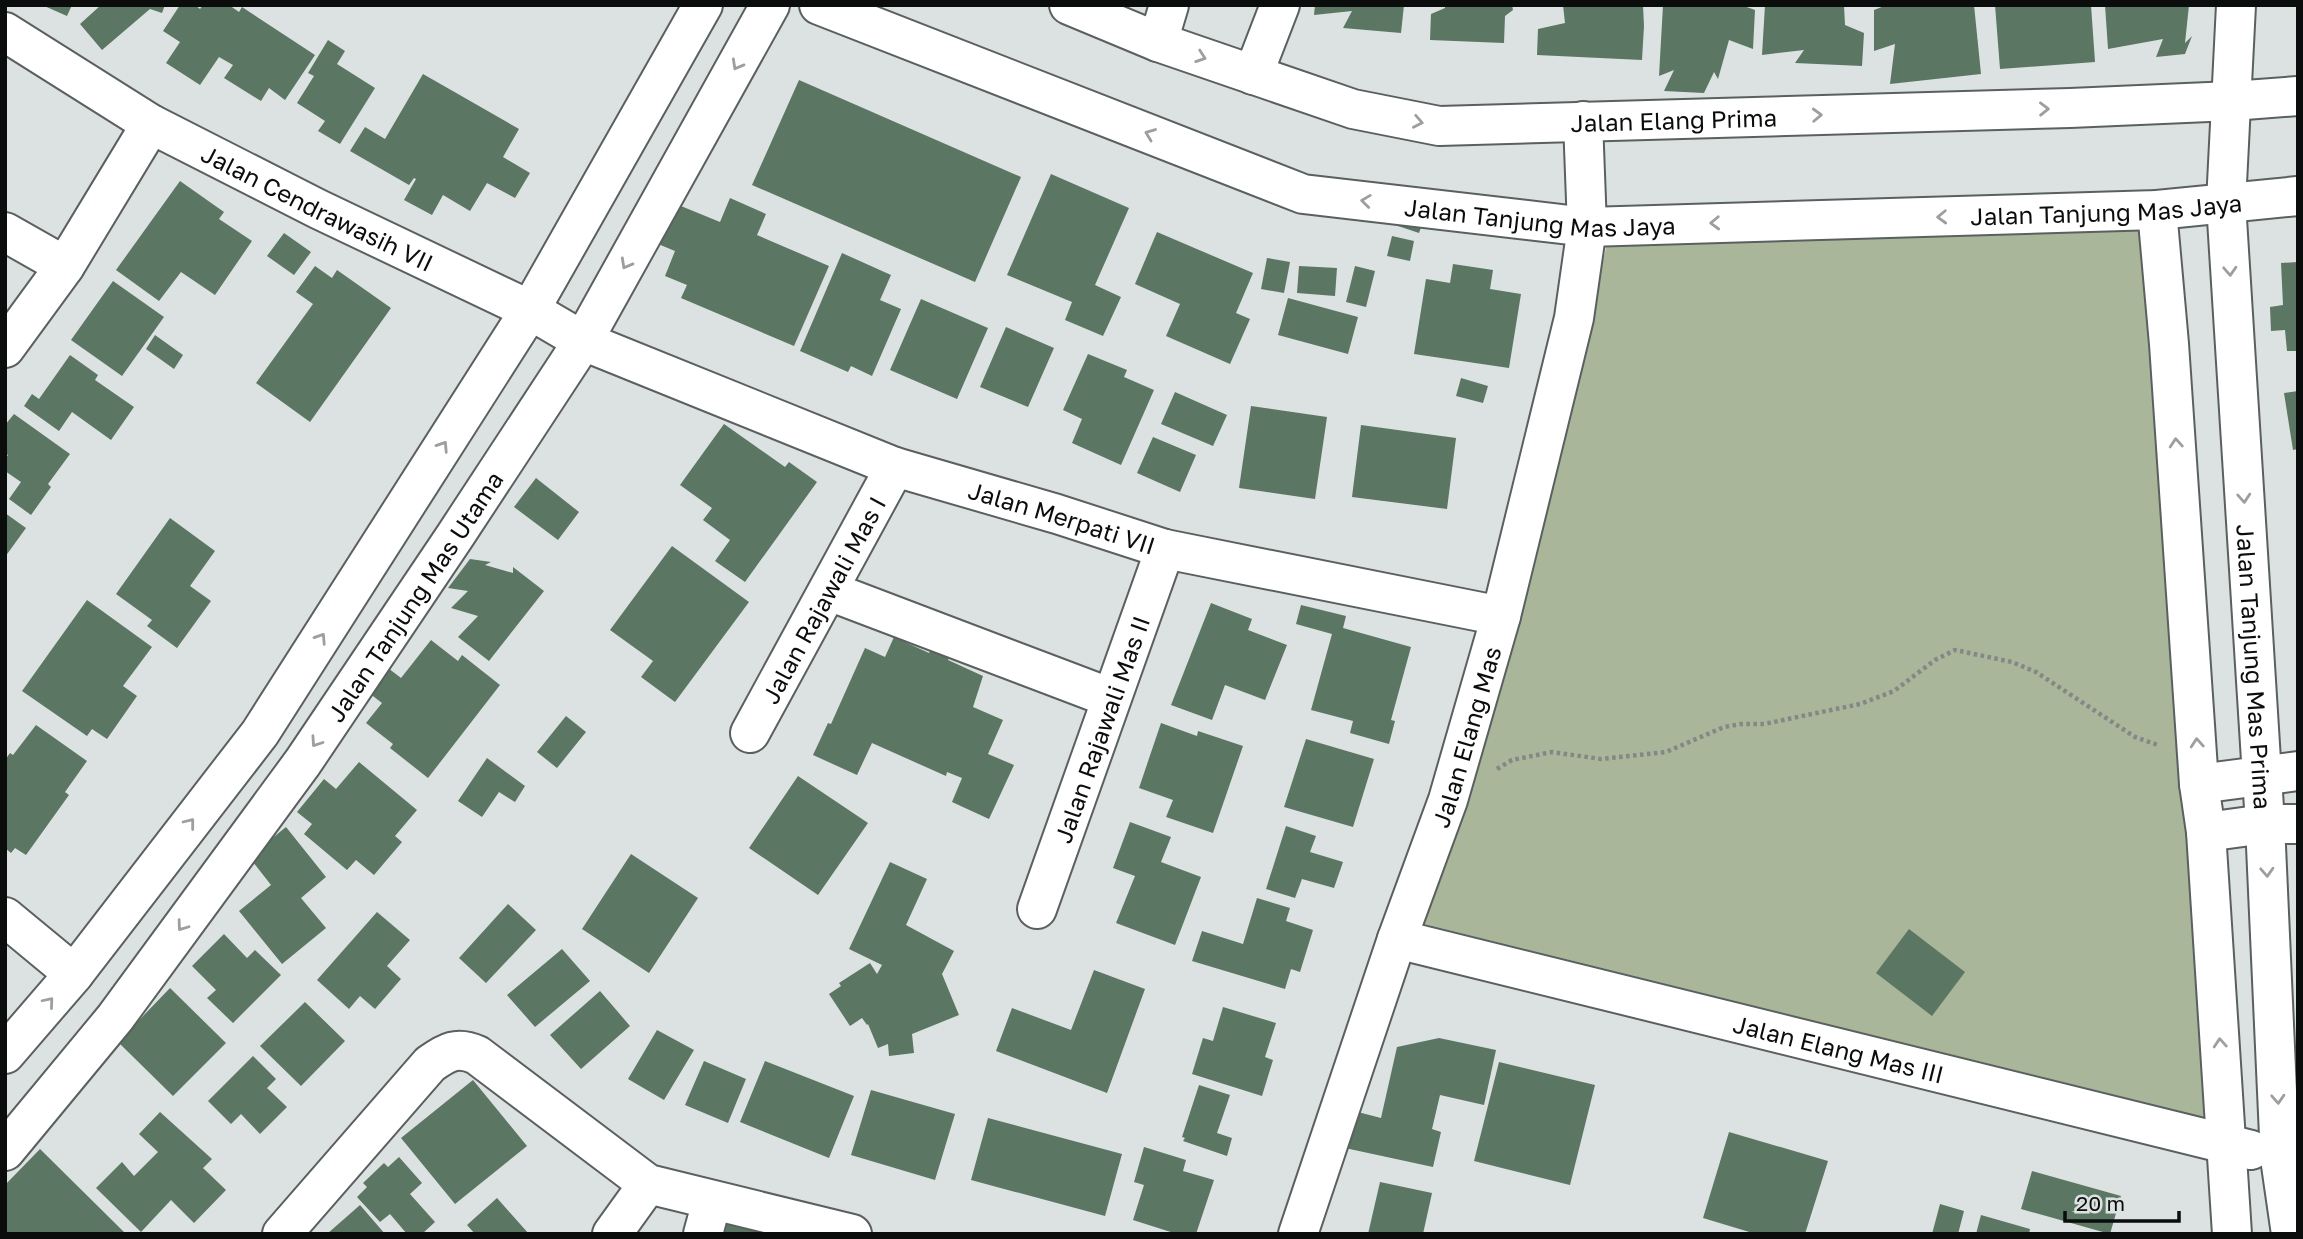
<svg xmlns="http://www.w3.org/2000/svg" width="2303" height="1239" font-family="'Golos Text',sans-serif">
  <rect width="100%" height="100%" fill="#dce2e1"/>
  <path fill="#a9b69a" d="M2144,229L2211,1124L1417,922L1510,614L1608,241Z"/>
  <path fill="#5b7663" d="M42,5H72L67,16Z
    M101,5H165L162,13L150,9L102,50L80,24Z
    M180,5H195L200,9L203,5H229L239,12L242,7L315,55L285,100L269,88L261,101L224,78L233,65L219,57L200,85L166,63L180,42L163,31Z
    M1315,5H1404L1401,33L1343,28L1352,11L1314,15Z
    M1445,5H1512L1513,10L1505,16L1504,43L1430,40L1431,14L1445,8Z
    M1563,5H1643L1644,26L1642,60L1537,55L1538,29L1565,23Z
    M1663,5H1741L1755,10L1753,49L1729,40L1718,79L1714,72L1704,93L1664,91L1674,70L1659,76Z
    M1765,5H1844L1845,25L1864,33L1862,66L1795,63L1804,50L1762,55Z
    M1887,5H1974L1981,74L1890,84L1895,44L1874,51V10Z
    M1995,5H2091L2095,62L2000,69Z
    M2105,5H2189L2185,43L2192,36L2185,54L2156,57L2163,39L2108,49Z
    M328,40L345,51L337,64L375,88L340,144L318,131L325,121L297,103L314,76L308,73Z
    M423,74L519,129L503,157L530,173L515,198L487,183L470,211L443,195L432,215L404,200L416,179L414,178L409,185L350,151L365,127L385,139Z
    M799,80L1021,177L975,282L752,185Z
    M1051,174L1129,208L1095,285L1121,297L1103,336L1065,320L1072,302L1007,275Z
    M180,181L224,212L219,219L252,241L215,295L181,272L159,301L116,270Z
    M730,198L766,214L757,235L829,266L794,346L681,298L687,285L665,276L675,251L658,244L676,204L720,222Z
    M1402,213L1424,219L1419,233L1398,226Z
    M1157,232L1253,273L1236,313L1250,319L1230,364L1166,336L1180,304L1135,284Z
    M284,233L311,252L294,275L267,256Z
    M1392,236L1414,241L1410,261L1387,256Z
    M842,253L891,275L880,300L901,309L872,376L851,366L848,372L800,351Z
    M1267,258L1290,262L1284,293L1261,289Z
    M2298,262V351H2287L2285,330L2271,331L2270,307L2283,305L2281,263Z
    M1453,264L1493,270L1490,289L1521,294L1509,368L1414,354L1426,279L1450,283Z
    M315,266L332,278L337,270L391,308L310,422L256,383L313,304L296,292Z
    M1299,266L1337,268L1335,296L1297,293Z
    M1355,266L1375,271L1366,307L1346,302Z
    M113,281L164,317L122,376L71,340Z
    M1288,298L1358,317L1348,354L1278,335Z
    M921,299L988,328L957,399L890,370Z
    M1006,327L1054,348L1028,407L980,387Z
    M155,335L183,355L174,369L146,349Z
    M1088,354L1127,370L1124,377L1154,390L1121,465L1072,443L1082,419L1063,410Z
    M70,355L98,375L95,380L134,407L111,440L72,412L59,431L24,406L32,394L39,399Z
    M1461,378L1488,386L1483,403L1456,396Z
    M2298,391V449L2293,450L2284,393Z
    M1175,392L1227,415L1213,446L1161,424Z
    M1251,406L1327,417L1315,499L1239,488Z
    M14,414L70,454L48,484L51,487L31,515L9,499L21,482L5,471V459L8,455L5,453V425Z
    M724,424L785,467L789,462L817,482L745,582L715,561L730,540L703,520L712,508L680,485Z
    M1361,425L1456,438L1447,509L1352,497Z
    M1153,437L1196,455L1180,492L1137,473Z
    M536,478L579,512L558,540L514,507Z
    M5,513L26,528L5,557Z
    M170,518L215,551L190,586L211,601L177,648L147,626L152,620L116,594Z
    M672,546L749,602L675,702L641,677L653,661L610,630Z
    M470,559L491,562L485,565L513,573V567L544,591L489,661L458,637L478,616L451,608L468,591L448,588Z
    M87,600L152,647L123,686L137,696L107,739L92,729L87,736L22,691Z
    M1211,603L1252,619L1248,630L1287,645L1265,700L1225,685L1212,720L1171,705Z
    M1301,605L1346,616L1343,628L1411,647L1391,720L1395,721L1389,744L1350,733L1353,721L1311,710L1332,634L1296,624Z
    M894,637L929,653L932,647L950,655L948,660L983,676L973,707L1003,720L988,754L1014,765L989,819L952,802L962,778L947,772L946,776L872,743L857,775L813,755L828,723L831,724L865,648L885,657Z
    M431,640L458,661L462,655L500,685L428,778L390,748L393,744L366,723L382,703L369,693L388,668L401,678Z
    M566,716L586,732L557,768L537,752Z
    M1161,723L1197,736L1198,731L1243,746L1213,833L1166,817L1173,800L1139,788Z
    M36,725L87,761L65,792L69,795L26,855L15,848L11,853L5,848V760L10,753L13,755Z
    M1306,739L1374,759L1353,827L1284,807Z
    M487,758L525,786L515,802L499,792L482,817L458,801Z
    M359,762L417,810L395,836L402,842L374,875L356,860L347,870L304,834L312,824L297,812L324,779L336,789Z
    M798,776L868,823L818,895L749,848Z
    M1130,822L1171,837L1161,862L1201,877L1175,945L1116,923L1135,876L1113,868Z
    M1286,826L1316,836L1310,852L1343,862L1334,888L1302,879L1295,898L1266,889Z
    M286,827L326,877L301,898L326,928L282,964L239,911L271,885L249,857Z
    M631,854L698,898L649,973L582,929Z
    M890,862L927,879L906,925L954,951L942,974L959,1015L912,1034L914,1053L889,1056L888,1044L878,1048L868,1024L867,1025L862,1018L850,1026L829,994L841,986L839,983L870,963L877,974L882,965L849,949Z
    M1257,898L1290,908L1286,921L1313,930L1300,972L1291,969L1285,989L1192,961L1202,931L1243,944Z
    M508,904L536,930L486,983L459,958Z
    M377,912L410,940L387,966L401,979L375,1009L360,996L349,1009L317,980Z
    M1909,929L1965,972L1932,1016L1876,973Z
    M224,934L247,958L255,950L281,975L233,1023L207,998L216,990L192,966Z
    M562,949L590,981L535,1027L507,995Z
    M1094,970L1145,989L1107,1093L996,1051L1012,1008L1071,1030Z
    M170,988L226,1043L173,1096L118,1042Z
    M600,991L630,1026L581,1069L550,1035Z
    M305,1002L345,1041L301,1086L260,1046Z
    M1223,1007L1276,1023L1265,1057L1273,1060L1262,1096L1192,1074L1203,1038L1213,1041Z
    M657,1030L694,1050L664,1100L628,1079Z
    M1439,1038L1496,1050L1484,1105L1440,1095L1432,1129L1441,1132L1433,1167L1345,1148L1354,1111L1381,1118L1397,1047Z
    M253,1056L276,1079L267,1088L287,1107L260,1134L241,1114L231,1124L208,1101Z
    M704,1061L746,1079L728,1123L685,1105Z
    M765,1061L854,1096L829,1158L740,1122Z
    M1499,1062L1595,1085L1570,1185L1474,1161Z
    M473,1080L527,1146L455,1204L401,1138Z
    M1199,1085L1230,1095L1217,1133L1232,1138L1227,1156L1183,1141L1185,1138L1182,1137Z
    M871,1090L955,1114L935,1180L851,1155Z
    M160,1112L212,1159L203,1168L226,1190L194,1223L171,1200L141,1232L96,1188L122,1162L134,1176L158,1152L139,1134Z
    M988,1118L1122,1154L1105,1216L971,1180Z
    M1729,1132L1828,1161L1805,1234H1756L1703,1218Z
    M1144,1147L1186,1160L1183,1171L1214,1180L1196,1234H1177L1133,1220L1144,1185L1134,1182Z
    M40,1149L126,1234H5V1185Z
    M399,1157L422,1183L410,1194L435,1222L422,1234H407L390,1214L380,1222L357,1197L367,1187L363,1183L384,1163L388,1167Z
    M2032,1171L2121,1196L2110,1234L2021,1209Z
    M1380,1182L1432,1193L1423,1234H1368Z
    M497,1198L529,1234H475L467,1225Z
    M1940,1204L1964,1211L1958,1234H1932Z
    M360,1205L385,1234H327Z
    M1981,1215L2030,1229L2029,1234H1976Z
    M711,1220L765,1233L764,1234H707Z"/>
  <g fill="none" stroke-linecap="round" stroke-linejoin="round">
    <defs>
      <g id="street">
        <path id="s1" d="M819,5L1303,194L1587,227L2157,210L2298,196"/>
        <path id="s2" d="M1069,5L1158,42L1353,109L1439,126L2070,108L2232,101L2298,96"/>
        <path id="s3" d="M2236,5L2226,203L2265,824L2280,1158L2291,1234"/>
        <path id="s4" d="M5,32L151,124L318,209L530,310L583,341L895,467L1057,514L1165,549L1501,616"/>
        <path d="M1158,42L1169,5"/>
        <path d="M1253,75L1280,5"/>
        <path d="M2157,210L2169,344L2199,784L2206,832L2232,1234"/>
        <path d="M5,232L65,266"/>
        <path d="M5,348L65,266L151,124"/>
        <path d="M829,591L1111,698"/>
        <path id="s5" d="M750,733L895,467"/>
        <path d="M2199,784L2298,771"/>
        <path d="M2206,832L2265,824H2298"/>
        <path id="s6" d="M1037,909L1165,549"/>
        <path d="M5,917L74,974"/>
        <path id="s7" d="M1397,939L2251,1150"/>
        <path d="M5,1054L74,974L260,733L530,310L703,5"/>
        <path id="s8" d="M5,1151L115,1018L303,762L455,536L583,341L770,5"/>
        <path d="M282,1234L430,1064C447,1052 457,1046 477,1055L648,1184L852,1234"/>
        <path d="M612,1234L648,1184"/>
        <path d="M703,1234L712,1201"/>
        <path id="s9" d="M1298,1234L1397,939L1448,800L1501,616L1574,318L1587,227L1583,121"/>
      </g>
    </defs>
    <use href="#street" stroke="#5a605f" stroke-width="42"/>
    <path stroke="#838786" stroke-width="4.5" stroke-dasharray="3.5 3.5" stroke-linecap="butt" d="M1497,769L1512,760L1552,752L1601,759L1666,752L1724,727L1741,724H1764L1860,704L1894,691L1935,660L1955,650L2012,662L2036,672L2135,737L2158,745"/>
    <use href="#street" stroke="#fff" stroke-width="38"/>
  </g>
  <defs><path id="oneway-chevron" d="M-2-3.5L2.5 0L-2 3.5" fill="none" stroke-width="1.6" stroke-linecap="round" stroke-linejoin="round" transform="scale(1.75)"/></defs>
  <g stroke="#9d9e9e">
    <use href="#oneway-chevron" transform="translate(1201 57) rotate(19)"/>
    <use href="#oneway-chevron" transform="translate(737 65) rotate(119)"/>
    <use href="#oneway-chevron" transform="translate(2044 109) rotate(-1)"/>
    <use href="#oneway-chevron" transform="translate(1817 115) rotate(-2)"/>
    <use href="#oneway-chevron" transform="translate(1418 122) rotate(11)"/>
    <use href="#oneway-chevron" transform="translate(1150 134) rotate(-159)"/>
    <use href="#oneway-chevron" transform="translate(1366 201) rotate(-173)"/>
    <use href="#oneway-chevron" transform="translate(1942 217) rotate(178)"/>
    <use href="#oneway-chevron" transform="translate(1715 223) rotate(178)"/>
    <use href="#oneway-chevron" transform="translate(626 264) rotate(119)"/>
    <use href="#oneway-chevron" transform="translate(2230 271) rotate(87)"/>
    <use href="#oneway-chevron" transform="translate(2176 443) rotate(-94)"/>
    <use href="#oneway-chevron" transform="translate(443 446) rotate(-57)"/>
    <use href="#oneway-chevron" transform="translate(2244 498) rotate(86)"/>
    <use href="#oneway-chevron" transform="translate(321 638) rotate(-57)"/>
    <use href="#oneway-chevron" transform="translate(316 742) rotate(124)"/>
    <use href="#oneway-chevron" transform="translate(2197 743) rotate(-94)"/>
    <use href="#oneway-chevron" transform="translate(190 823) rotate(-52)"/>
    <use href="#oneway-chevron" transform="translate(2267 872) rotate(87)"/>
    <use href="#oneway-chevron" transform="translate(182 926) rotate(126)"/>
    <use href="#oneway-chevron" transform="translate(49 1002) rotate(-50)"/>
    <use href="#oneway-chevron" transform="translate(2220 1043) rotate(-94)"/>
    <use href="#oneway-chevron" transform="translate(2278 1099) rotate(87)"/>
  </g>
  <g text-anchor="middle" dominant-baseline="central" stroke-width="5" stroke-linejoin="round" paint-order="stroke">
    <g font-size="24" fill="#0b0d0c" stroke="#dce2e1">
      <text stroke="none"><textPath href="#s2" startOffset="625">Jalan Elang Prima</textPath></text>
      <text stroke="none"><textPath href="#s4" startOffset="359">Jalan Cendrawasih VII</textPath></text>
      <text stroke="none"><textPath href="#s1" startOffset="1325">Jalan Tanjung Mas Jaya</textPath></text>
      <text stroke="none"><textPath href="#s1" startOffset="758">Jalan Tanjung Mas Jaya</textPath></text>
      <text stroke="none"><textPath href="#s4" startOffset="1167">Jalan Merpati VII</textPath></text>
      <text stroke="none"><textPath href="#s8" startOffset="690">Jalan Tanjung Mas Utama</textPath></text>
      <text stroke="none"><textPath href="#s5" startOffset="152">Jalan Rajawali Mas I</textPath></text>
      <text stroke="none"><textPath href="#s3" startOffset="663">Jalan Tanjung Mas Prima</textPath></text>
      <text stroke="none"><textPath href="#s6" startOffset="191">Jalan Rajawali Mas II</textPath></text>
      <text stroke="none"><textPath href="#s9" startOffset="525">Jalan Elang Mas</textPath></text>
      <text stroke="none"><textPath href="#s7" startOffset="455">Jalan Elang Mas III</textPath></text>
    </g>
  </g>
  <rect width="2303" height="1239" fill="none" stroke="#0b0d0c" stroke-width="14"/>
  <path d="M2065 1211v10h114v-10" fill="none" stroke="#0b0d0c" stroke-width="3.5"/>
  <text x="2076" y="1211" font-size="21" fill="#0b0d0c" stroke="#dce2e1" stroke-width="5" paint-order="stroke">20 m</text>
</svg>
